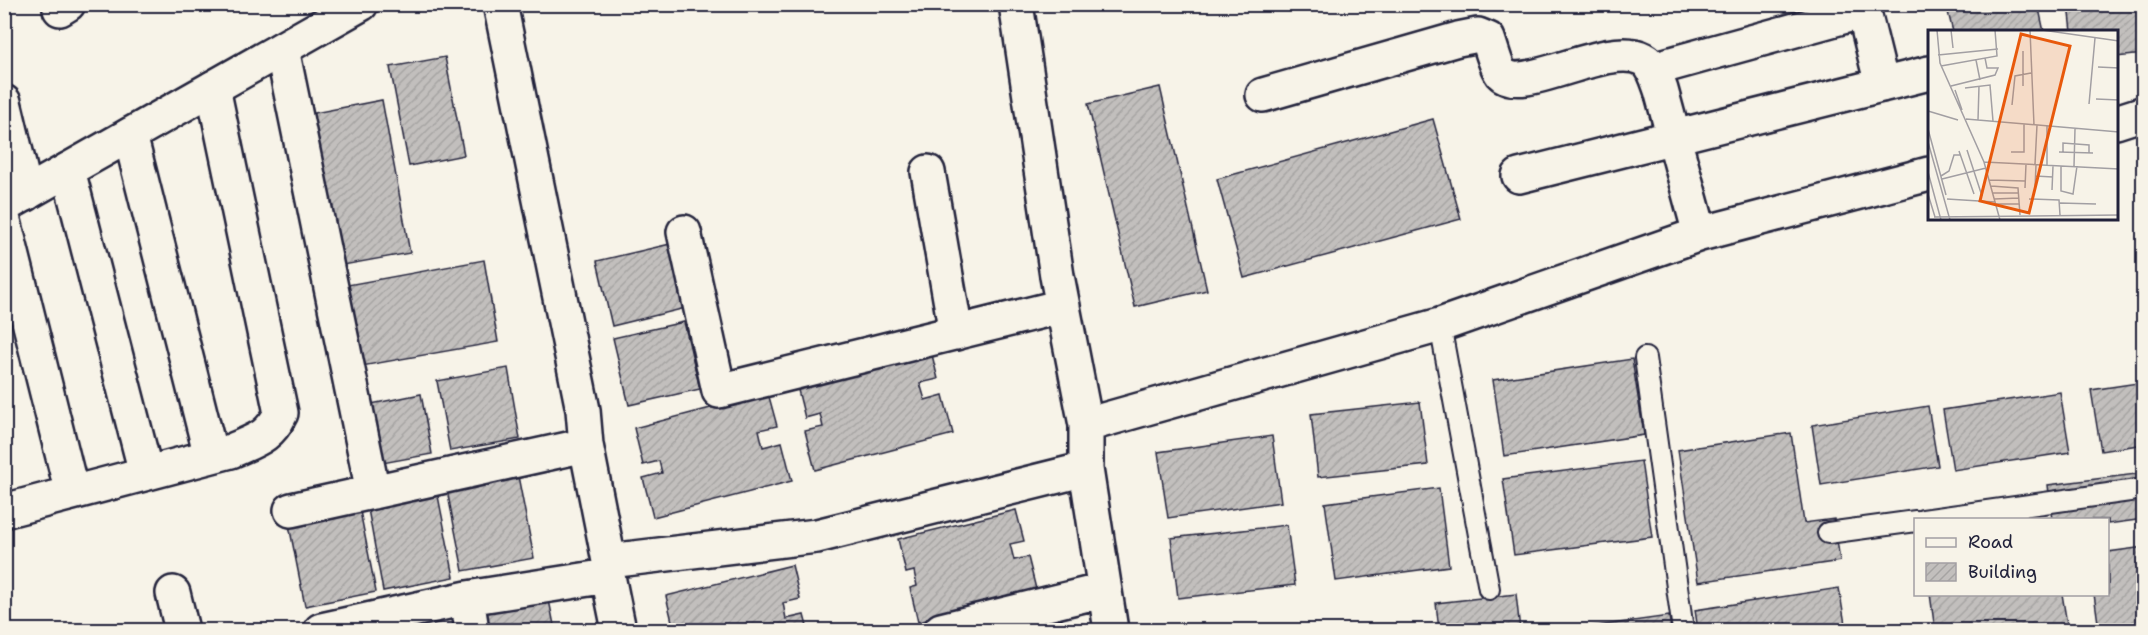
<svg xmlns="http://www.w3.org/2000/svg" width="2148" height="635" font-family="'Shantell Sans',sans-serif">
  <defs>
    <pattern id="building-hatch" width="6" height="6" patternUnits="userSpaceOnUse" patternTransform="scale(1.5)"><rect width="6" height="6" fill="#c2bfbd"/><path d="M-1 1l2-2M0 6l6-6M5 7l2-2" fill="none" stroke="#a6a4a3"/></pattern>
  </defs>
  <rect width="100%" height="100%" fill="#f7f3e8"/>
  <filter id="ink" filterUnits="userSpaceOnUse"><feTurbulence type="fractalNoise" baseFrequency=".0167" numOctaves="2"/><feDisplacementMap in="SourceGraphic" scale="12" xChannelSelector="R" yChannelSelector="G"/><feConvolveMatrix kernelMatrix="1 2 1 2 8 2 1 2 1" color-interpolation-filters="sRGB"/></filter>
  <g filter="url(#ink)">
    <path fill="url(#building-hatch)" stroke="#22223b" stroke-width="1.5" d="M1946,4H2038L2044,32H1953Z
      M2069,4H2144V54L2116,57V32H2072Z
      M445,57L464,155L409,166L390,67Z
      M1160,87L1207,290L1135,307L1088,104Z
      M382,100L410,253L338,266L309,114Z
      M1433,119L1461,219L1244,278L1217,179Z
      M679,242L694,306L612,326L597,261Z
      M484,260L498,342L356,367L342,286Z
      M684,322L700,389L629,405L613,338Z
      M930,347L938,379L920,383L925,400L943,395L953,434L815,470L805,431L823,427L820,414L805,418L796,382Z
      M1632,359L1644,435L1504,456L1493,380Z
      M508,368L520,439L450,451L437,381Z
      M2144,382V444L2101,451L2091,390Z
      M2060,392L2070,452L1953,470L1943,410Z
      M768,393L777,426L759,430L763,447L782,442L792,481L653,517L643,478L662,473L659,461L643,465L634,428Z
      M421,394L432,454L377,464L366,405Z
      M1420,402L1428,465L1318,477L1311,414Z
      M1928,406L1938,466L1821,485L1812,425Z
      M1791,433L1804,523L1834,519L1840,561L1698,582L1678,450Z
      M1272,436L1281,502L1168,518L1158,452Z
      M1641,461L1652,537L1514,555L1503,479Z
      M2144,473V519L2108,524V520H2052L2048,485Z
      M518,476L534,558L463,571L447,490Z
      M1439,488L1449,566L1336,581L1325,503Z
      M438,496L454,577L383,591L368,509Z
      M1016,510L1024,541L1010,544L1014,560L1028,557L1037,593L918,622L910,588L917,586L914,571L906,573L898,539Z
      M360,511L376,592L305,606L289,525Z
      M1287,525L1295,585L1178,598L1171,538Z
      M2144,547V625L2099,630L2094,594H2108V552Z
      M792,565L800,599L783,603L786,619L804,615L808,630H674L666,596Z
      M1839,588L1846,630H1698L1695,610Z
      M1516,594L1520,630H1439L1436,603Z
      M1930,594H2062L2068,630H1935Z
      M549,600L555,630H481L478,613Z
      M1669,616L1671,630H1568Z"/>
    <g fill="none" stroke-linecap="round" stroke-linejoin="round">
      <defs>
        <path id="service" d="M1440,325L1489,589
          M1645,358L1683,630
          M1923,520L2144,489
          M1828,533L1916,521"/>
        <path id="minor" d="M500,4L583,410L586,445L609,561L608,576L619,630
          M1016,4L1057,276L1086,425V469L1111,630
          M1862,4L1882,85
          M60,9L68,4
          M282,49L373,492
          M1653,69L1864,11
          M1263,95L1458,39L1478,35L1488,39C1491,47 1496,67 1501,73C1522,96 1607,40 1643,59C1653,64 1657,79 1661,90L1700,234
          M4,102L26,194
          M2116,122L2144,113
          M130,135L211,456
          M68,170L146,473
          M928,172L956,333
          M1519,176L1929,73
          M4,221L72,493
          M684,232L719,391L1063,306
          M1086,425L1440,325L1700,234L1929,174
          M291,510L586,445
          M4,511L231,451C255,440 269,438 281,413L213,88
          M609,561L817,536L1086,469
          M173,593L182,630
          M467,598L472,630
          M321,630L467,598L608,576
          M941,630L1104,590"/>
        <path id="tertiary" d="M4,206L361,4"/>
      </defs>
      <use href="#service" stroke="#22223b" stroke-width="24"/>
      <use href="#minor" stroke="#22223b" stroke-width="38"/>
      <use href="#tertiary" stroke="#22223b" stroke-width="38"/>
      <use href="#service" stroke="#f7f3e8" stroke-width="20"/>
      <use href="#minor" stroke="#f7f3e8" stroke-width="33"/>
      <use href="#tertiary" stroke="#f7f3e8" stroke-width="33"/>
    </g>
  </g>
  <g transform="translate(1928 30)">
    <rect width="190" height="190" fill="#f7f3e8"/>
    <path fill="none" stroke="#a29fa3" stroke-width="1.5" d="M9,0L12,33L56,132L72,190M23,0L25,18M102,0L106,95M114,0L191,11M95,21V56M10,25L70,19M48,30L52,50M13,36L69,26L67,0M170,37L191,38M23,56L67,45L70,38H59L57,28M37,58L62,55L65,91M27,60L34,80M168,69L191,70M161,74L167,8M84,75L87,46L103,43M0,81L30,90M38,89L191,102M50,90L51,56M119,96V135M0,99L18,165M0,112L22,190M39,120L54,166M31,121L46,164M83,122H96V94M131,122L165,123M135,122V113L161,115V123M56,132L191,139M107,134L109,95M133,136V161L145,164L149,136M146,136L147,99M0,142L13,190M13,146L21,141L26,125H32M107,146L125,147M14,149L58,138M61,150L97,151M63,156L90,158L92,185M97,158L98,134M107,158L108,135M124,160L125,136M65,163H91M0,164L7,187M19,169L67,172M66,169L91,168M101,169L131,170L132,185M132,173L168,174M68,174H91M6,187L191,185"/>
    <path fill="#e8590c" fill-opacity="0.15" stroke="#e8590c" stroke-width="3" d="M93,4L142,16L101,183L52,171Z"/>
    <rect width="190" height="190" fill="none" stroke="#22223b" stroke-width="3"/>
  </g>
  <rect width="2148" height="635" fill="none" stroke="#f7f3e8" stroke-width="24"/>
  <rect x="12" y="12" width="2124" height="611" fill="none" stroke="#22223b" stroke-width="2" filter="url(#ink)"/>
  <rect x="1914" y="518" width="195" height="78" fill="#f7f3e8" stroke="#a29fa3" stroke-width="1.5"/>
  <rect x="1926" y="538" width="30" height="9" fill="#f7f3e8" stroke="#a29fa3" stroke-width="1.5"/>
  <text x="1968" y="548" font-size="18" fill="#22223b">Road</text>
  <rect x="1926" y="563" width="30" height="18" fill="url(#building-hatch)" stroke="#a29fa3" stroke-width="1.5"/>
  <text x="1968" y="578" font-size="18" fill="#22223b">Building</text>
</svg>
